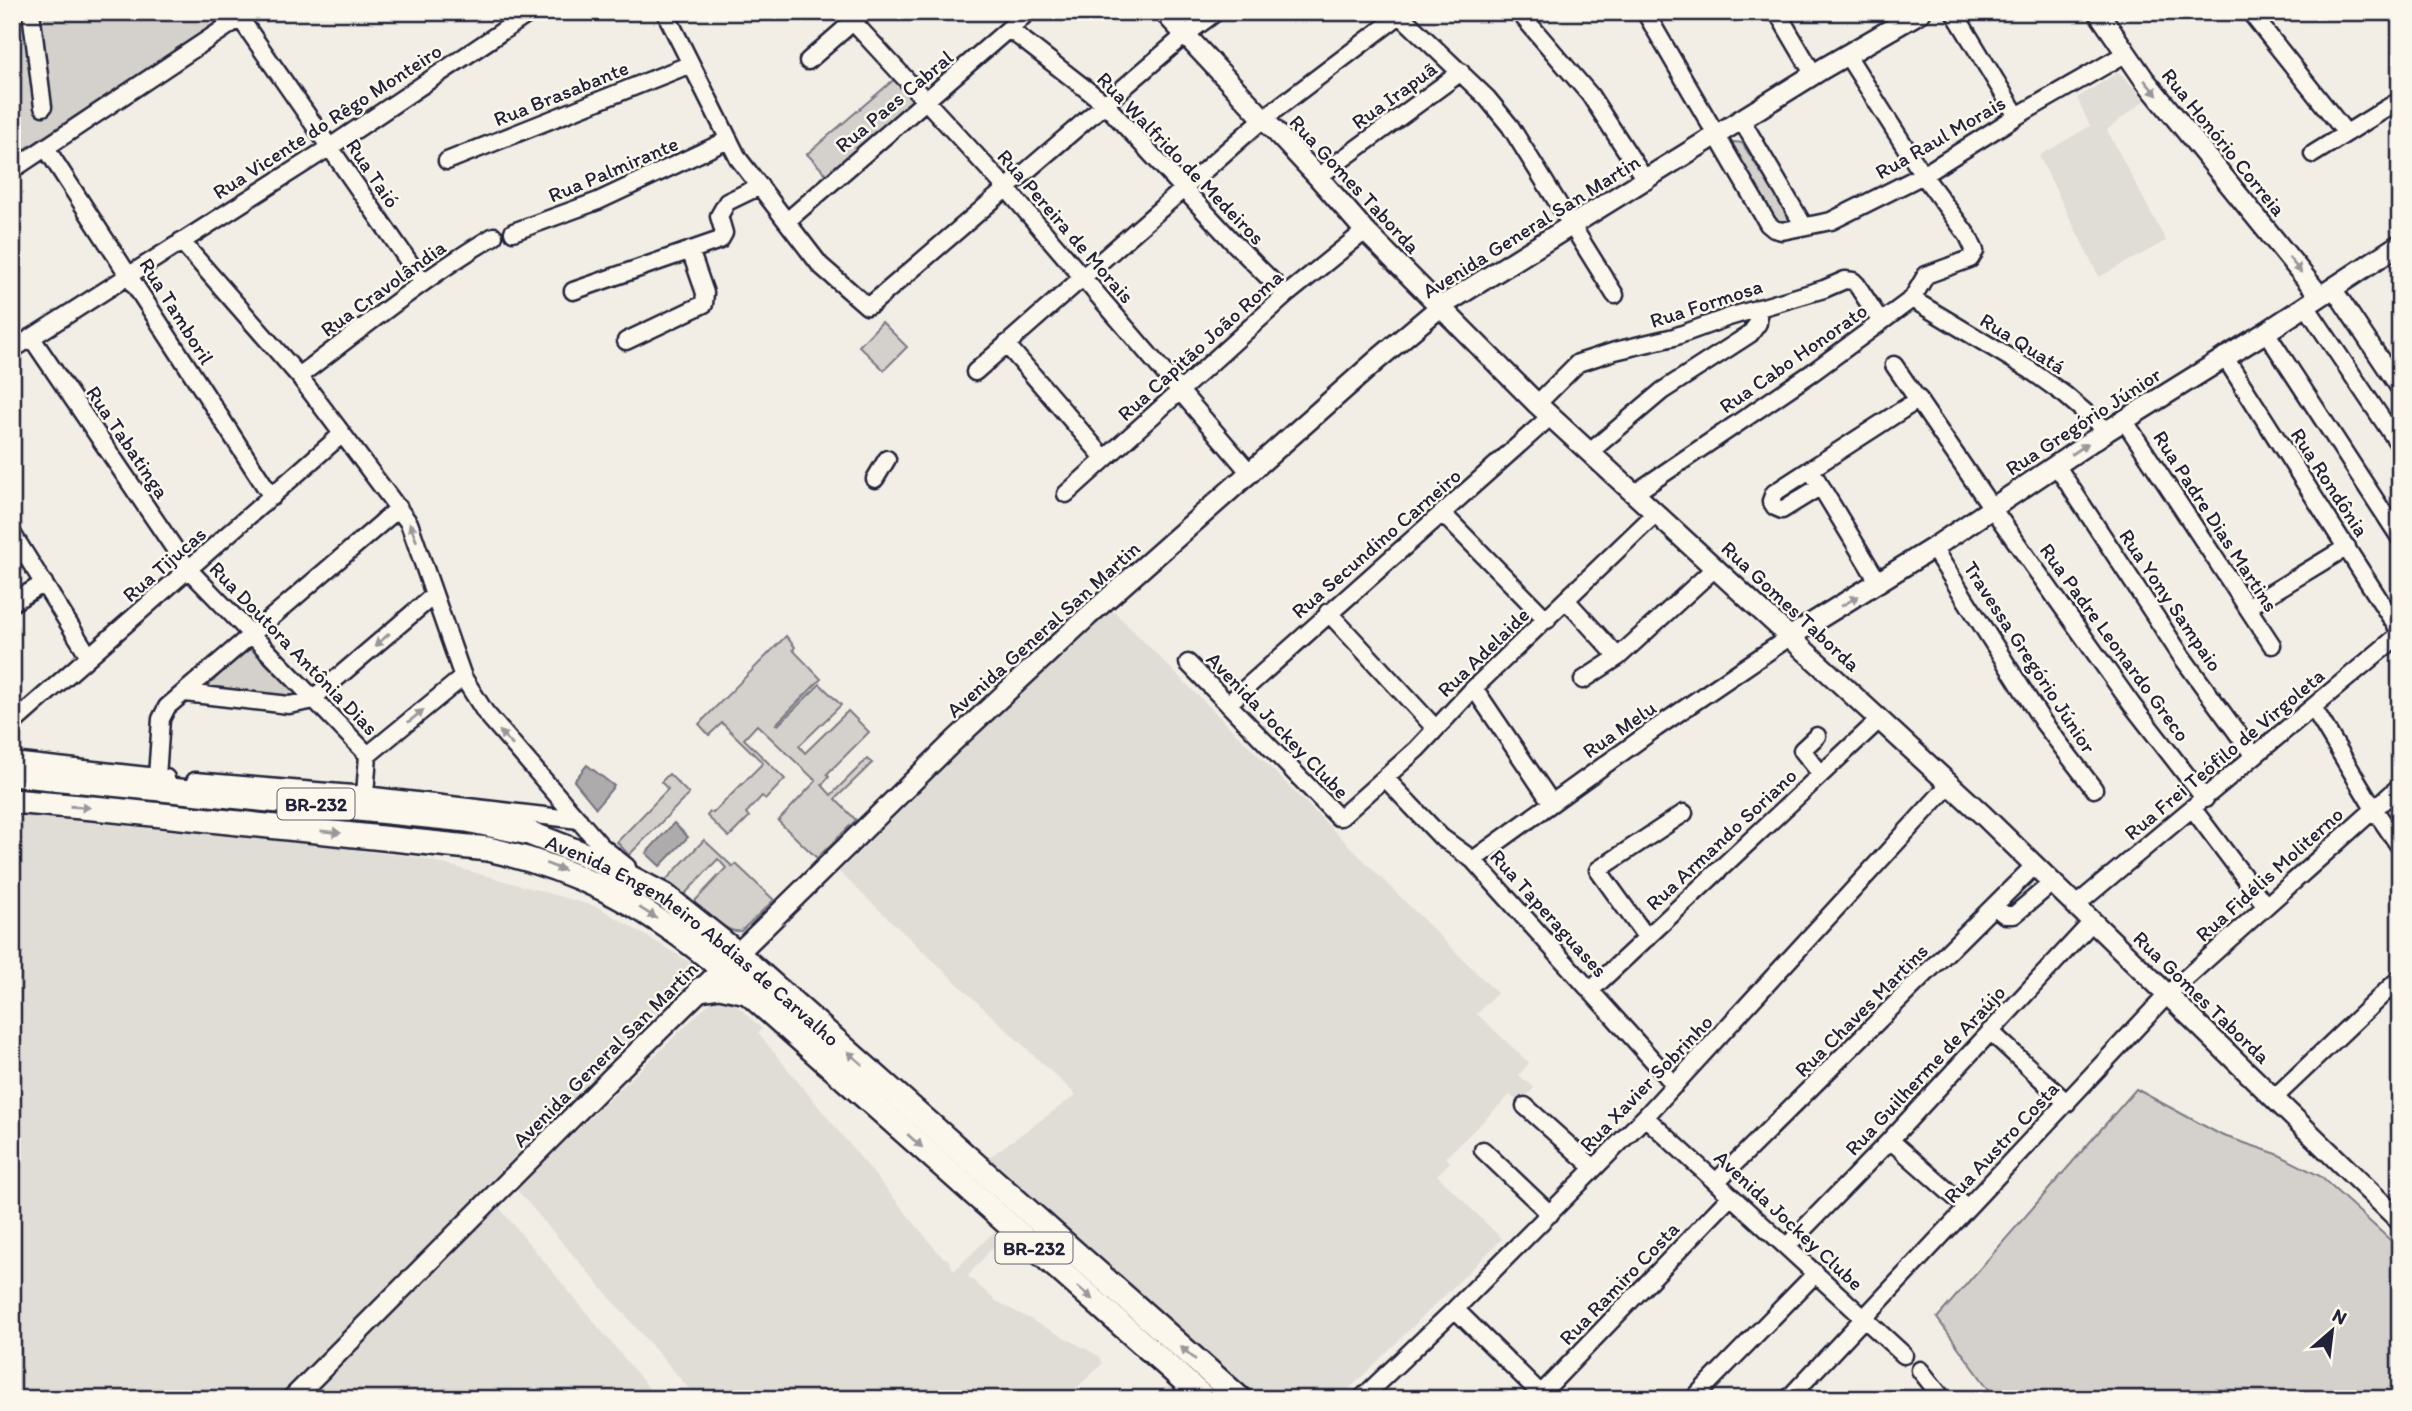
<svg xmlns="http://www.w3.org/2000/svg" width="2412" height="1411" font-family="Itim,sans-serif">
  <rect width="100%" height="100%" fill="#f2eee5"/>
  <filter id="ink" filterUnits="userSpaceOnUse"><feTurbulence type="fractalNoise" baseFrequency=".0143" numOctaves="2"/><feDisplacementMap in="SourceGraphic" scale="14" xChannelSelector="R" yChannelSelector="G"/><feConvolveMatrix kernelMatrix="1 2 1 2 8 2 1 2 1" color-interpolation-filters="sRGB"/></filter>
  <g filter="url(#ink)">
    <path fill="#e0dcd6" d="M2119,72L2145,100L2107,130L2166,241L2099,277L2039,156L2090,126L2077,98Z
      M1108,606L1497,993L1477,1014L1529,1063L1519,1075L1534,1088L1520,1103L1510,1095L1446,1157L1450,1162L1437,1175L1502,1239L1339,1399H1255L988,1158L1076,1095L839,872Z
      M12,815L289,842L422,858L598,907L691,963L696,970L694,975L276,1399H12Z
      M717,996L730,999L762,1029L758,1033L942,1257L948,1259L954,1271L995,1231L1001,1238L968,1276L996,1301L1099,1356L1102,1364L1065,1399H698L516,1189Z
      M497,1205L658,1399H304Z"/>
    <path fill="#d4d1cc" stroke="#7b7a84" stroke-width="2" d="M12,12H232L12,158Z
      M897,77L920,102L831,179L807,154Z
      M1735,142L1742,143L1788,214L1789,220L1785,224L1776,220L1730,150V145Z
      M882,322L907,347L884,370L859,346Z
      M786,636L795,647L793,650L821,679L776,724L778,725L820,684L841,705L799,746L805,753L848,711L869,732L827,774L829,777L822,785L831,795L867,759L872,763L835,799L856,820L817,858L778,821L816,781L757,725L744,739L785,779L766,799L762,796L746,813L749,817L729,837L707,816L710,812L713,813L763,763L722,723L709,735L699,724Z
      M247,649L253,651L295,693L294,699L205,688Z
      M669,774L689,794L629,855L617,842L668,789L661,782Z
      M704,840L733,867L736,864L774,900L741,931C725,934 708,911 693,903L726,868L718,859L681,898L662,884Z
      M2136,1089L2221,1135L2277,1154L2320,1176L2400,1249V1399H1996L1937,1318Z"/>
    <path fill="#aeabad" stroke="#76747f" stroke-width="2" d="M587,765L614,786L596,808L574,781Z
      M674,823L688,837L660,866L646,853Z"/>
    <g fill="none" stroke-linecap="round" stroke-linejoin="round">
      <defs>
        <path id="minor" d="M31,12L43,107
          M665,12L738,158L820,265L867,306L873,303L1185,35L1216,12
          M844,12L1007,189L1251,474
          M1397,12L1487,98L1510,126L1615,295
          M1519,12L1590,95L1646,181
          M1645,12L1768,224L1774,229L1782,231L1831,221L1923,175L2017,116L2125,54
          M1777,12L1814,75
          M1954,12L2017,116
          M2250,12L2346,133
          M240,18L423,282
          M1009,29L1104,103L1233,242L1286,295
          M808,61L864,12
          M1742,121L1804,226
          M46,148L272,497
          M2313,154L2400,100
          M447,161L691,64
          M12,170L246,14
          M1318,177L1461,72
          M787,221L1028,12
          M513,232L598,201L728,140
          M181,241L299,376L409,523L463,677L485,712L601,846L627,867
          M2333,288L2400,389
          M573,291L720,240L724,233L719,216L727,202L760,186
          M1912,299L2030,370L2065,395L2107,431
          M2306,306L2400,446
          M2266,332L2400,538
          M31,337L189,570L368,755
          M626,341L704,304L705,293L690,250
          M1006,344L1105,459
          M12,350L330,147L531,12
          M2224,356L2400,632
          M1894,365L1992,508L2132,705L2205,799
          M975,372L1263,119L1404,12
          M299,376C363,328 425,277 494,236
          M1537,404L1578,363L1615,351L1674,337L1729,317L1824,289L1845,280L1853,281L1857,285L1881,322
          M2124,420L2272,645
          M1591,451L1662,391L1750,334L1758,323V308
          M2056,465L2182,657L2254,756
          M1815,477L1879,583
          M875,479L887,459
          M1821,486L1782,510L1775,507L1771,501L1774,493L1919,399
          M1635,493L1813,372L1881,322L1912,299L1926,275L1970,259L1975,251L1968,236L1923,175L1847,55
          M1066,494L1286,295L1365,231
          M1442,513L1547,620
          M12,533L89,656
          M1933,548L2043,722L2094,789
          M1567,601L1618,657
          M12,603L44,583
          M2248,607L2347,547
          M1328,612L1435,728
          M1188,663L1338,817H1341L1417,749L1474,688L1656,513
          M1583,680L1618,657L1716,567
          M1474,688L1551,802
          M185,693L289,705L310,701L434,595
          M1229,703L1551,416
          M2313,707L2374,809L2400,847
          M12,724L341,435
          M1817,736L1802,750L1821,774
          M12,761L166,778
          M157,777L161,719L167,707L399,508
          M1385,778L1441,837L1473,860L1675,1085
          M195,781L365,795L579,820
          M365,795L368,755L463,677
          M2193,809L2266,906
          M1473,860L1656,728L1791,636
          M2075,906C2184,816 2292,725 2400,634
          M1995,907L2005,915H2014L2052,883
          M1647,938L1598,870L1684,813
          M1591,990L1879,720
          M1990,1031L2067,1103
          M2274,1098L2400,978
          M1525,1106L1594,1168
          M1645,1117L1904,1355
          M1890,1140L1967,1208
          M1483,1150L1550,1214
          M1716,1182L2034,866
          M1787,1246L1890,1140L2092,922
          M1455,1309L1546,1399
          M1920,1370L1943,1399
          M1361,1399L1455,1309L1645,1117L1949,785
          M1536,1399L1731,1196
          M1693,1399L1816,1273
          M1788,1399L2168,994L2400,786"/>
        <path id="major" d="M1164,12L1318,177L1365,231L1537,404L1983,815L2400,1221
          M2098,12L2144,79L2320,296
          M1791,636L1933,548L2107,431L2266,332L2400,244
          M292,1399L614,1075L954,741L1088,616L1377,360L1440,307L1824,68L1921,12"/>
        <g id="highway">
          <path id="s1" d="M12,774L467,820L529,833L591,857L665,896L739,955L1240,1399"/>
          <path d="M12,801L104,809L488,849C574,868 640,902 708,957L1205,1399"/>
          <path d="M701,989L720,986L747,992"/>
        </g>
      </defs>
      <use href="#minor" stroke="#22223b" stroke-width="21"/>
      <use href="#major" stroke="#22223b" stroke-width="24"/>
      <use href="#highway" stroke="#22223b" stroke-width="28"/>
      <use href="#minor" stroke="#fbf7ec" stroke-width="16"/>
      <use href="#major" stroke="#fbf7ec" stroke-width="19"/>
      <use href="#highway" stroke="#fbf7ec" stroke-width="23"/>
    </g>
    <defs><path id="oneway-solid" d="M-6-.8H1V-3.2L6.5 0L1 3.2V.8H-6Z" transform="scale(1.75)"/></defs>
    <g fill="#99979c">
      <use href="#oneway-solid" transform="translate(2151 88) rotate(50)"/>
      <use href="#oneway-solid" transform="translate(2295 265) rotate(51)"/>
      <use href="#oneway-solid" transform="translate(2080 449) rotate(-34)"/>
      <use href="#oneway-solid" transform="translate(413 532) rotate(-111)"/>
      <use href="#oneway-solid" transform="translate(1850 601) rotate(-31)"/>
      <use href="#oneway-solid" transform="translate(382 640) rotate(139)"/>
      <use href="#oneway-solid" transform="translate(416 716) rotate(-39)"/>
      <use href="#oneway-solid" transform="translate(506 738) rotate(-132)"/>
      <use href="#oneway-solid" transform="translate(80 807) rotate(4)"/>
      <use href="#oneway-solid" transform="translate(331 832) rotate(6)"/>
      <use href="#oneway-solid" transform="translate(555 867) rotate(21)"/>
      <use href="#oneway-solid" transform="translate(648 913) rotate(32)"/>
      <use href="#oneway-solid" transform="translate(855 1058) rotate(-139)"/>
      <use href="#oneway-solid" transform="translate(915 1141) rotate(42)"/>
      <use href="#oneway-solid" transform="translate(1085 1293) rotate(41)"/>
      <use href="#oneway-solid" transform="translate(1188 1353) rotate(-138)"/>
    </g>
  </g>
  <g text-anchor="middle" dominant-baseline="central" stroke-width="5" stroke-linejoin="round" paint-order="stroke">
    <g fill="#fbf7ec" stroke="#636270" stroke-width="2">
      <rect x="277.5" y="788.5" width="77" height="31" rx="5"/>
      <rect x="995.5" y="1232.5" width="77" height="31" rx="5"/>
    </g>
    <g font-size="19" font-weight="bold" fill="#22223b">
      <text x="316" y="804">BR-232</text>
      <text x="1034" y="1248">BR-232</text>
    </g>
    <g font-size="21" fill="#22223b" stroke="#fbf7ec">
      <text transform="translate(561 93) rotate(-22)">Rua Brasabante</text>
      <text transform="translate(1394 95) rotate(-36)">Rua Irapuã</text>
      <text transform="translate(894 101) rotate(-40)">Rua Paes Cabral</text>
      <text transform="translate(327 121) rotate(-33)">Rua Vicente do Rêgo Monteiro</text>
      <text transform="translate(1940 137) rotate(-30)">Rua Raul Morais</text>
      <text transform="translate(2224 142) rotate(51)">Rua Honório Correia</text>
      <text transform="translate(1181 158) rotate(46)">Rua Walfrido de Medeiros</text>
      <text transform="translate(613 169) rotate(-23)">Rua Palmirante</text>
      <text transform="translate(373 173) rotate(56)">Rua Taió</text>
      <text transform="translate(1355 184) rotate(47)">Rua Gomes Taborda</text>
      <text transform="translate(1066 226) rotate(49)">Rua Pereira de Morais</text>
      <text transform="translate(1531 226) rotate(-32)">Avenida General San Martin</text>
      <text transform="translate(383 288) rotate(-36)">Rua Cravolândia</text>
      <text transform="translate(1706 303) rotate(-18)">Rua Formosa</text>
      <text transform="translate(177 311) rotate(58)">Rua Tamboril</text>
      <text transform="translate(2023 343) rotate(32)">Rua Quatá</text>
      <text transform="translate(1200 345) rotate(-42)">Rua Capitão João Roma</text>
      <text transform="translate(1793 358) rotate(-35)">Rua Cabo Honorato</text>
      <text transform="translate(2083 421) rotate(-33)">Rua Gregório Júnior</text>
      <text transform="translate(128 442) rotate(56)">Rua Tabatinga</text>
      <text transform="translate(2330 482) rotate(57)">Rua Rondônia</text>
      <text transform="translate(2216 521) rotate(57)">Rua Padre Dias Martins</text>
      <text transform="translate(1376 543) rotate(-41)">Rua Secundino Carneiro</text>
      <text transform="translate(164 564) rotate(-41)">Rua Tijucas</text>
      <text transform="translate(2171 600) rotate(56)">Rua Yony Sampaio</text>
      <text transform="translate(1791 606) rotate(43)">Rua Gomes Taborda</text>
      <text transform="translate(1043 629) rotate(-42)">Avenida General San Martin</text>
      <text transform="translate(2115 642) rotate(54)">Rua Padre Leonardo Greco</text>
      <text transform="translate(294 648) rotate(46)">Rua Doutora Antônia Dias</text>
      <text transform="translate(1483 652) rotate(-44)">Rua Adelaide</text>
      <text transform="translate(2030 657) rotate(57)">Travessa Gregório Júnior</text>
      <text transform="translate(1278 725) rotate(46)">Avenida Jockey Clube</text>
      <text transform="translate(1619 729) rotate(-35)">Rua Melu</text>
      <text transform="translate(2224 754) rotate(-40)">Rua Frei Teófilo de Virgoleta</text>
      <text transform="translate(1721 839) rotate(-43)">Rua Armando Soriano</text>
      <text transform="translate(2269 874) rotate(-42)">Rua Fidélis Moliterno</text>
      <text transform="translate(1549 913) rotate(48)">Rua Taperaguases</text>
      <text stroke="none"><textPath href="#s1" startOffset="718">Avenida Engenheiro Abdias de Carvalho</textPath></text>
      <text transform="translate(2202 997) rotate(44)">Rua Gomes Taborda</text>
      <text transform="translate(1861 1010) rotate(-45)">Rua Chaves Martins</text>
      <text transform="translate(605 1054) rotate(-45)">Avenida General San Martin</text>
      <text transform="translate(1925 1070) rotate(-47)">Rua Guilherme de Araújo</text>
      <text transform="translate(1646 1083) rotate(-46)">Rua Xavier Sobrinho</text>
      <text transform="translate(2001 1142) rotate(-47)">Rua Austro Costa</text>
      <text transform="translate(1789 1220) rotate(43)">Avenida Jockey Clube</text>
      <text transform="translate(1619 1283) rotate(-46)">Rua Ramiro Costa</text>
    </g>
  </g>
  <rect width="2412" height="1411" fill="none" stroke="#fbf7ec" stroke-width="42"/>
  <rect x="21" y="21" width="2370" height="1369" fill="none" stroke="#22223b" stroke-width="2.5" filter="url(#ink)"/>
  <g transform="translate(2332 1331) rotate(28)" stroke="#fbf7ec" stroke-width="5" paint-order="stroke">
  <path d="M0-5L12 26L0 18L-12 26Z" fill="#22223b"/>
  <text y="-10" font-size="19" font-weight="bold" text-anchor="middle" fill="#22223b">N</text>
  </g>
</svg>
